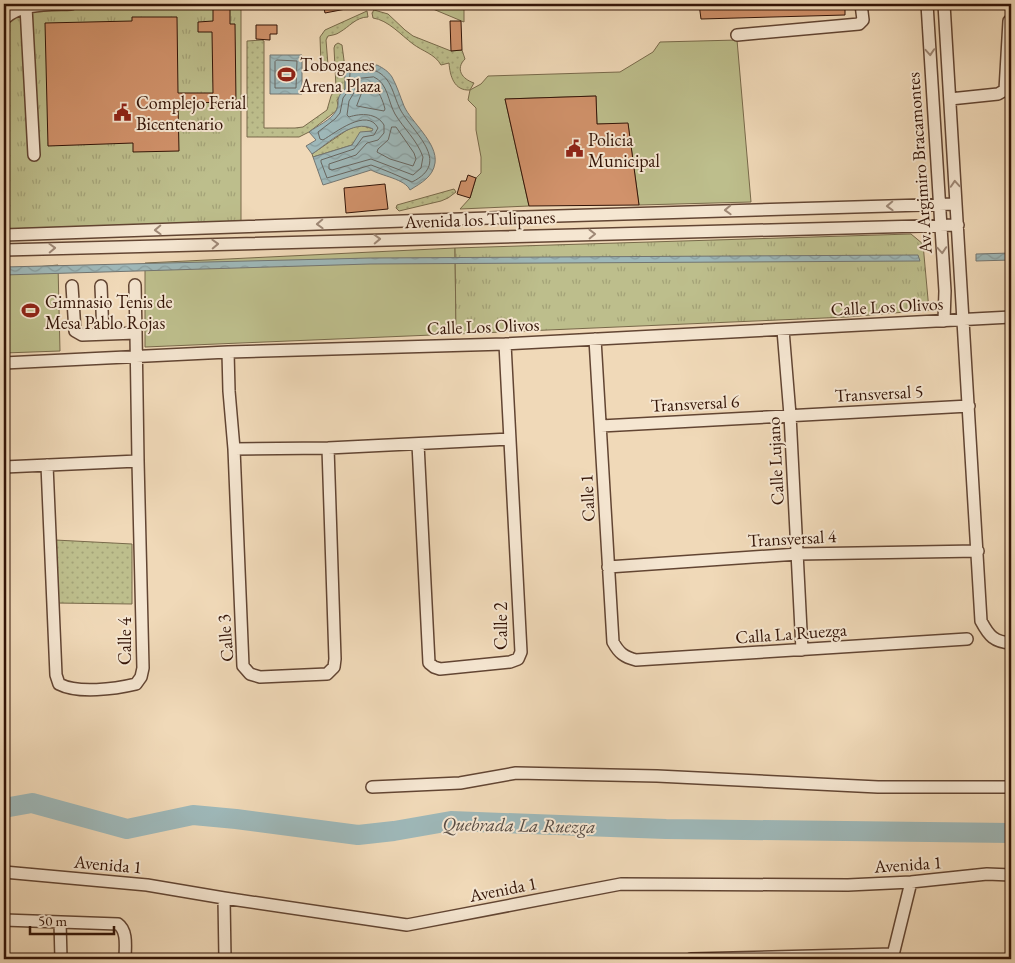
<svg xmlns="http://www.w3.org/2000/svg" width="1015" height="963" font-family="'EB Garamond',serif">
  <defs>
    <pattern id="park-tufts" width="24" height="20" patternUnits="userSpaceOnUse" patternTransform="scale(1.25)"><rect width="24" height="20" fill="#bdbe8c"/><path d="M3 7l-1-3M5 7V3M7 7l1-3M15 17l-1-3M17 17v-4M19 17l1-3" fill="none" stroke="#a3a277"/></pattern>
    <pattern id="garden-dots" width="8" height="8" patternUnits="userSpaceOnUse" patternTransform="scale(1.25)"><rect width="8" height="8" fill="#bdbe8c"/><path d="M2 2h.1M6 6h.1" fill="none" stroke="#a3a277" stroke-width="1.8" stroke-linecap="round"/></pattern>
    <pattern id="water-waves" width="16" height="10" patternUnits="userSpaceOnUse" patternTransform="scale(1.25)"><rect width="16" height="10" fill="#9eb8b9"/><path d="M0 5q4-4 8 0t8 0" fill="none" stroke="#899d9e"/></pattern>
  </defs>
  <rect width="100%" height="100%" fill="#f0d9b8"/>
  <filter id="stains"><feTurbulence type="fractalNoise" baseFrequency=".004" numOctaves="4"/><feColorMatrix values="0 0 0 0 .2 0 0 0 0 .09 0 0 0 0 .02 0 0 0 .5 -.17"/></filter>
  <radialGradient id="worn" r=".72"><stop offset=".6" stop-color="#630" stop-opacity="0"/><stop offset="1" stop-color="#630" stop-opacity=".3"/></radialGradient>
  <path fill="#bdbe8c" stroke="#78694a" d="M421,4H464V22Z
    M737,40L751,202L639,205L628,124H597L596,96L505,99L529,206L460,209L470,198L476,178L481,173V157L476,130V108L468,100L470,90L481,84L488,76L620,72L653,52L660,42Z
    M455,248L456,334L145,347V263Z
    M58,265L60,351L4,353V270Z"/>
  <path fill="url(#park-tufts)" stroke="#78694a" d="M4,4H241V221L4,229Z
    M911,234L923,244L929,310L847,317L456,334L455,248Z"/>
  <path fill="url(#garden-dots)" stroke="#78694a" d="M374,10L388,14L405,30L413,36L451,51L462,50L465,59C455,69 462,79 474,83L470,90C454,91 450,76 449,63L441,65C435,54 422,51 413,44C401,35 388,20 373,18L372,13Z
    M367,11L368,17C356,17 349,27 340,32C336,35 332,35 328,36L326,40L328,65L325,68L321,65L320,37L325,30Z
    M262,40L264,41V128H295L303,127L327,110L331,96L336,87L334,48L335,45L338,43L342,45L345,68V89L337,100L338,106L336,111L309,132L299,137H247V41Z
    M359,125L374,129L372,131C356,134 362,133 352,145L313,157L312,154L347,130Z
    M454,189L456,192L448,198L441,201L399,211L396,208L397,205Z
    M55,540L132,544V604L55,603Z"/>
  <path fill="url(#water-waves)" stroke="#737672" d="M270,55H302V94H270Z
    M377,65C383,68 388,71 392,77C397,86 400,96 404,106C411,122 438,143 435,163C433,177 421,183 410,190C405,179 382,176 371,170L323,185L313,157L352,145L360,132L372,131L373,129C353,118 329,143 312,154L306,146L316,140L309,132C317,126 331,120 336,111C341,102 334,99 345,89V68Z
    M1011,253V260L976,261V254Z
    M918,255L920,261L370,264L4,275V267L370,258Z"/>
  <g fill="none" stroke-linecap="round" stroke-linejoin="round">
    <path stroke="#686660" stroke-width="1" d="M277,60L297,61L296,88H275V62Z
      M376,71C392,78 393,95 400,109C412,132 453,162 412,182C399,176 385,170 371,165L327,178L321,162V160L354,149L363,137L374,135L378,128C367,107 335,133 323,140L320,139L318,132L335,119L340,113L343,98L349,90L350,73Z
      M374,77C388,83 388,102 395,114C404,129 417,140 423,157L421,168L413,175L371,159L332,170L329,169V164L356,155L367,143L378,140L384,133V125C377,113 361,113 349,117L347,115L349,101L355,91L356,79Z
      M365,85H373C379,91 383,101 385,109L384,111L357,106Z
      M392,127H396L414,153L416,159L413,166L390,159L377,152L378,149L388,140Z"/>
    <path stroke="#9eb8b9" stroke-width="20" d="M4,808L32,803L127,829L193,815L236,819L358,835L394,831L451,821L666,829L1011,833"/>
  </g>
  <path fill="#d1926b" stroke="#331407" d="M323,4H351V8L325,13Z
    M699,4H845V15L701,19Z
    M213,6H230V24H235L236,102L178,103L179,151L133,152V143L48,146L45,23L132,21V17H177L178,93H213L212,32H198V22L213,21Z
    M450,21H461L462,50L451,51Z
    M256,25H277V34H270V40L256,39Z
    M596,96L597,124L628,123L639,205L529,206L505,99Z
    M468,175L476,178L470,198L457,194L461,181H466Z
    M385,184L388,209L346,213L344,188Z"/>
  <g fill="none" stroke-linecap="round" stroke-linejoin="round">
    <defs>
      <path id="minor" d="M927,4L945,291L944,321
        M944,4L981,621C989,636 994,642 1011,643
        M26,7L34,155
        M4,19C21,3 49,5 71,4
        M737,35L859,24L863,20L861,4
        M950,99L998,94L1005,90L1009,21
        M4,235L489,218L956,204
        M4,250L958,225
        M72,286L75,331L82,335L136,333L135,285
        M101,286L103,334
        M783,330L790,415L802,650
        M595,339L613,642C619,653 624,657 636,660L967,639
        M228,352L229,391L234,449L243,666L250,674L260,677L327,674L334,667L335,659L328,448
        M4,363L228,352L505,344L1011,317
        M601,426L969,406
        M418,444L429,663L434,667L440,669L510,662L518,659L521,652L505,344
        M234,449L328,448L510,439
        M47,465L56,675L59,684C78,694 115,689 136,684L141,677L143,668L138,461L136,333
        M4,467L138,461
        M608,567L798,554L978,551
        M372,787L460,783L516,773L657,776L878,787H1011
        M4,872L147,885L224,898L407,925L621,884L848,885L911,882L987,874L1011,875
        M224,898L225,959
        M4,920L118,924C128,931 125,948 125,959
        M60,922L61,959
        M691,959L893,954
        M892,959L911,882"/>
    </defs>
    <use href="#minor" stroke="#624533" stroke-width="14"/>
    <use href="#minor" stroke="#f5e6d1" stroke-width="11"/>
  </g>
  <defs><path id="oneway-chevron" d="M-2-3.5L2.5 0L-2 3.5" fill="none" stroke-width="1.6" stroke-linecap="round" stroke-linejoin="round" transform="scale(1.25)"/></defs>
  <g stroke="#9e8876">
    <use href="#oneway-chevron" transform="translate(930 52) rotate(86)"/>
    <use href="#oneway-chevron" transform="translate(955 184) rotate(-94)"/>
    <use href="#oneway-chevron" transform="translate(890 206) rotate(178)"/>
    <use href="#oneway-chevron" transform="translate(728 210) rotate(178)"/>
    <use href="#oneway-chevron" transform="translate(320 224) rotate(178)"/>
    <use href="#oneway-chevron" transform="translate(158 230) rotate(178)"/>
    <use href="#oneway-chevron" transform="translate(592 234) rotate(-1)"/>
    <use href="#oneway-chevron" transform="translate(377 239) rotate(-2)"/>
    <use href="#oneway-chevron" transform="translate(215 244) rotate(-2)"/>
    <use href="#oneway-chevron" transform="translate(52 248) rotate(-2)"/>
    <use href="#oneway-chevron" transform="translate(942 250) rotate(86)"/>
  </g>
  <defs>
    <symbol id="stadium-bare" viewBox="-9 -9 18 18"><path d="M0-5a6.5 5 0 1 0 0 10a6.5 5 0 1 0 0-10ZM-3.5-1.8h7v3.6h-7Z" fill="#8f2418" stroke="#f5e6d1" stroke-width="2.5" paint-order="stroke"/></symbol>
    <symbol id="civic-bare" viewBox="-9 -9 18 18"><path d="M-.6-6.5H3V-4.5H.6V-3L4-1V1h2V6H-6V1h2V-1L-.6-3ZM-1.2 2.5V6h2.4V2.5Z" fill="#8f2418" stroke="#f5e6d1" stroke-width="2.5" paint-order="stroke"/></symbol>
  </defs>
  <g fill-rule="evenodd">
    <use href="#stadium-bare" x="274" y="62" width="25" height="25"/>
    <use href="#civic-bare" x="110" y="100" width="25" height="25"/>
    <use href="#civic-bare" x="562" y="136" width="25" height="25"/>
    <use href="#stadium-bare" x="18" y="298" width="25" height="25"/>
  </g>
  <g text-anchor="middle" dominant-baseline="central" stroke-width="4" stroke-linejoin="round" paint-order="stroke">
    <g font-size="18" fill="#331407" stroke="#f5e6d1" text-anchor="start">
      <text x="300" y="64">Toboganes<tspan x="300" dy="21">Arena Plaza</tspan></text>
      <text x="136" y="102">Complejo Ferial<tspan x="136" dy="21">Bicentenario</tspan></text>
      <text x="588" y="139">Policia<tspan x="588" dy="21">Municipal</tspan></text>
      <text x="45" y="301">Gimnasio Tenis de<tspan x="45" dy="21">Mesa Pablo Rojas</tspan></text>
    </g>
    <g font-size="18" fill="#331407" stroke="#f5e6d1">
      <text transform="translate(919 163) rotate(-94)">Av. Argimiro Bracamontes</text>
      <text transform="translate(480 219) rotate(-2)">Avenida los Tulipanes</text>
      <text transform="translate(887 306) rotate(-3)">Calle Los Olivos</text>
      <text transform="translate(483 326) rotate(-2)">Calle Los Olivos</text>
      <text transform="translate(879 393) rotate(-3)">Transversal 5</text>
      <text transform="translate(695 403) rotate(-3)">Transversal 6</text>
      <text transform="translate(775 461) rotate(-93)">Calle Lujano</text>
      <text transform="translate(587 498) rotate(-93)">Calle 1</text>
      <text transform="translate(792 538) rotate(-3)">Transversal 4</text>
      <text transform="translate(500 626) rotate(-90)">Calle 2</text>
      <text transform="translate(791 633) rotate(-4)">Calla La Ruezga</text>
      <text transform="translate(225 638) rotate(-95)">Calle 3</text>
      <text transform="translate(124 641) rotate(-90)">Calle 4</text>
      <text transform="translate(108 864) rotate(5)">Avenida 1</text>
      <text transform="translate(908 864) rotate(-4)">Avenida 1</text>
      <text transform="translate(503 889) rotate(-11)">Avenida 1</text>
    </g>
    <g font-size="19" font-style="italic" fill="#584d45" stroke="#f5e6d1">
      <text transform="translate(519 825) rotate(1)">Quebrada La Ruezga</text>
    </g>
  </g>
  <rect width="1015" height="963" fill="none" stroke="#f0d9b8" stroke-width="20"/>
  <rect x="5" y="5" width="1005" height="953" fill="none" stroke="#331407" stroke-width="2.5"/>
  <rect x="10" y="10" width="995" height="943" fill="none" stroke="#331407"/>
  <path d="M30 926v8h84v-8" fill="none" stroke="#331407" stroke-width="2.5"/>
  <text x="38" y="926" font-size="15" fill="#331407" stroke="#f5e6d1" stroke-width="4" paint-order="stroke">50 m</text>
  <rect width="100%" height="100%" filter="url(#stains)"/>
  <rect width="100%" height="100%" fill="url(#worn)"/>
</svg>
